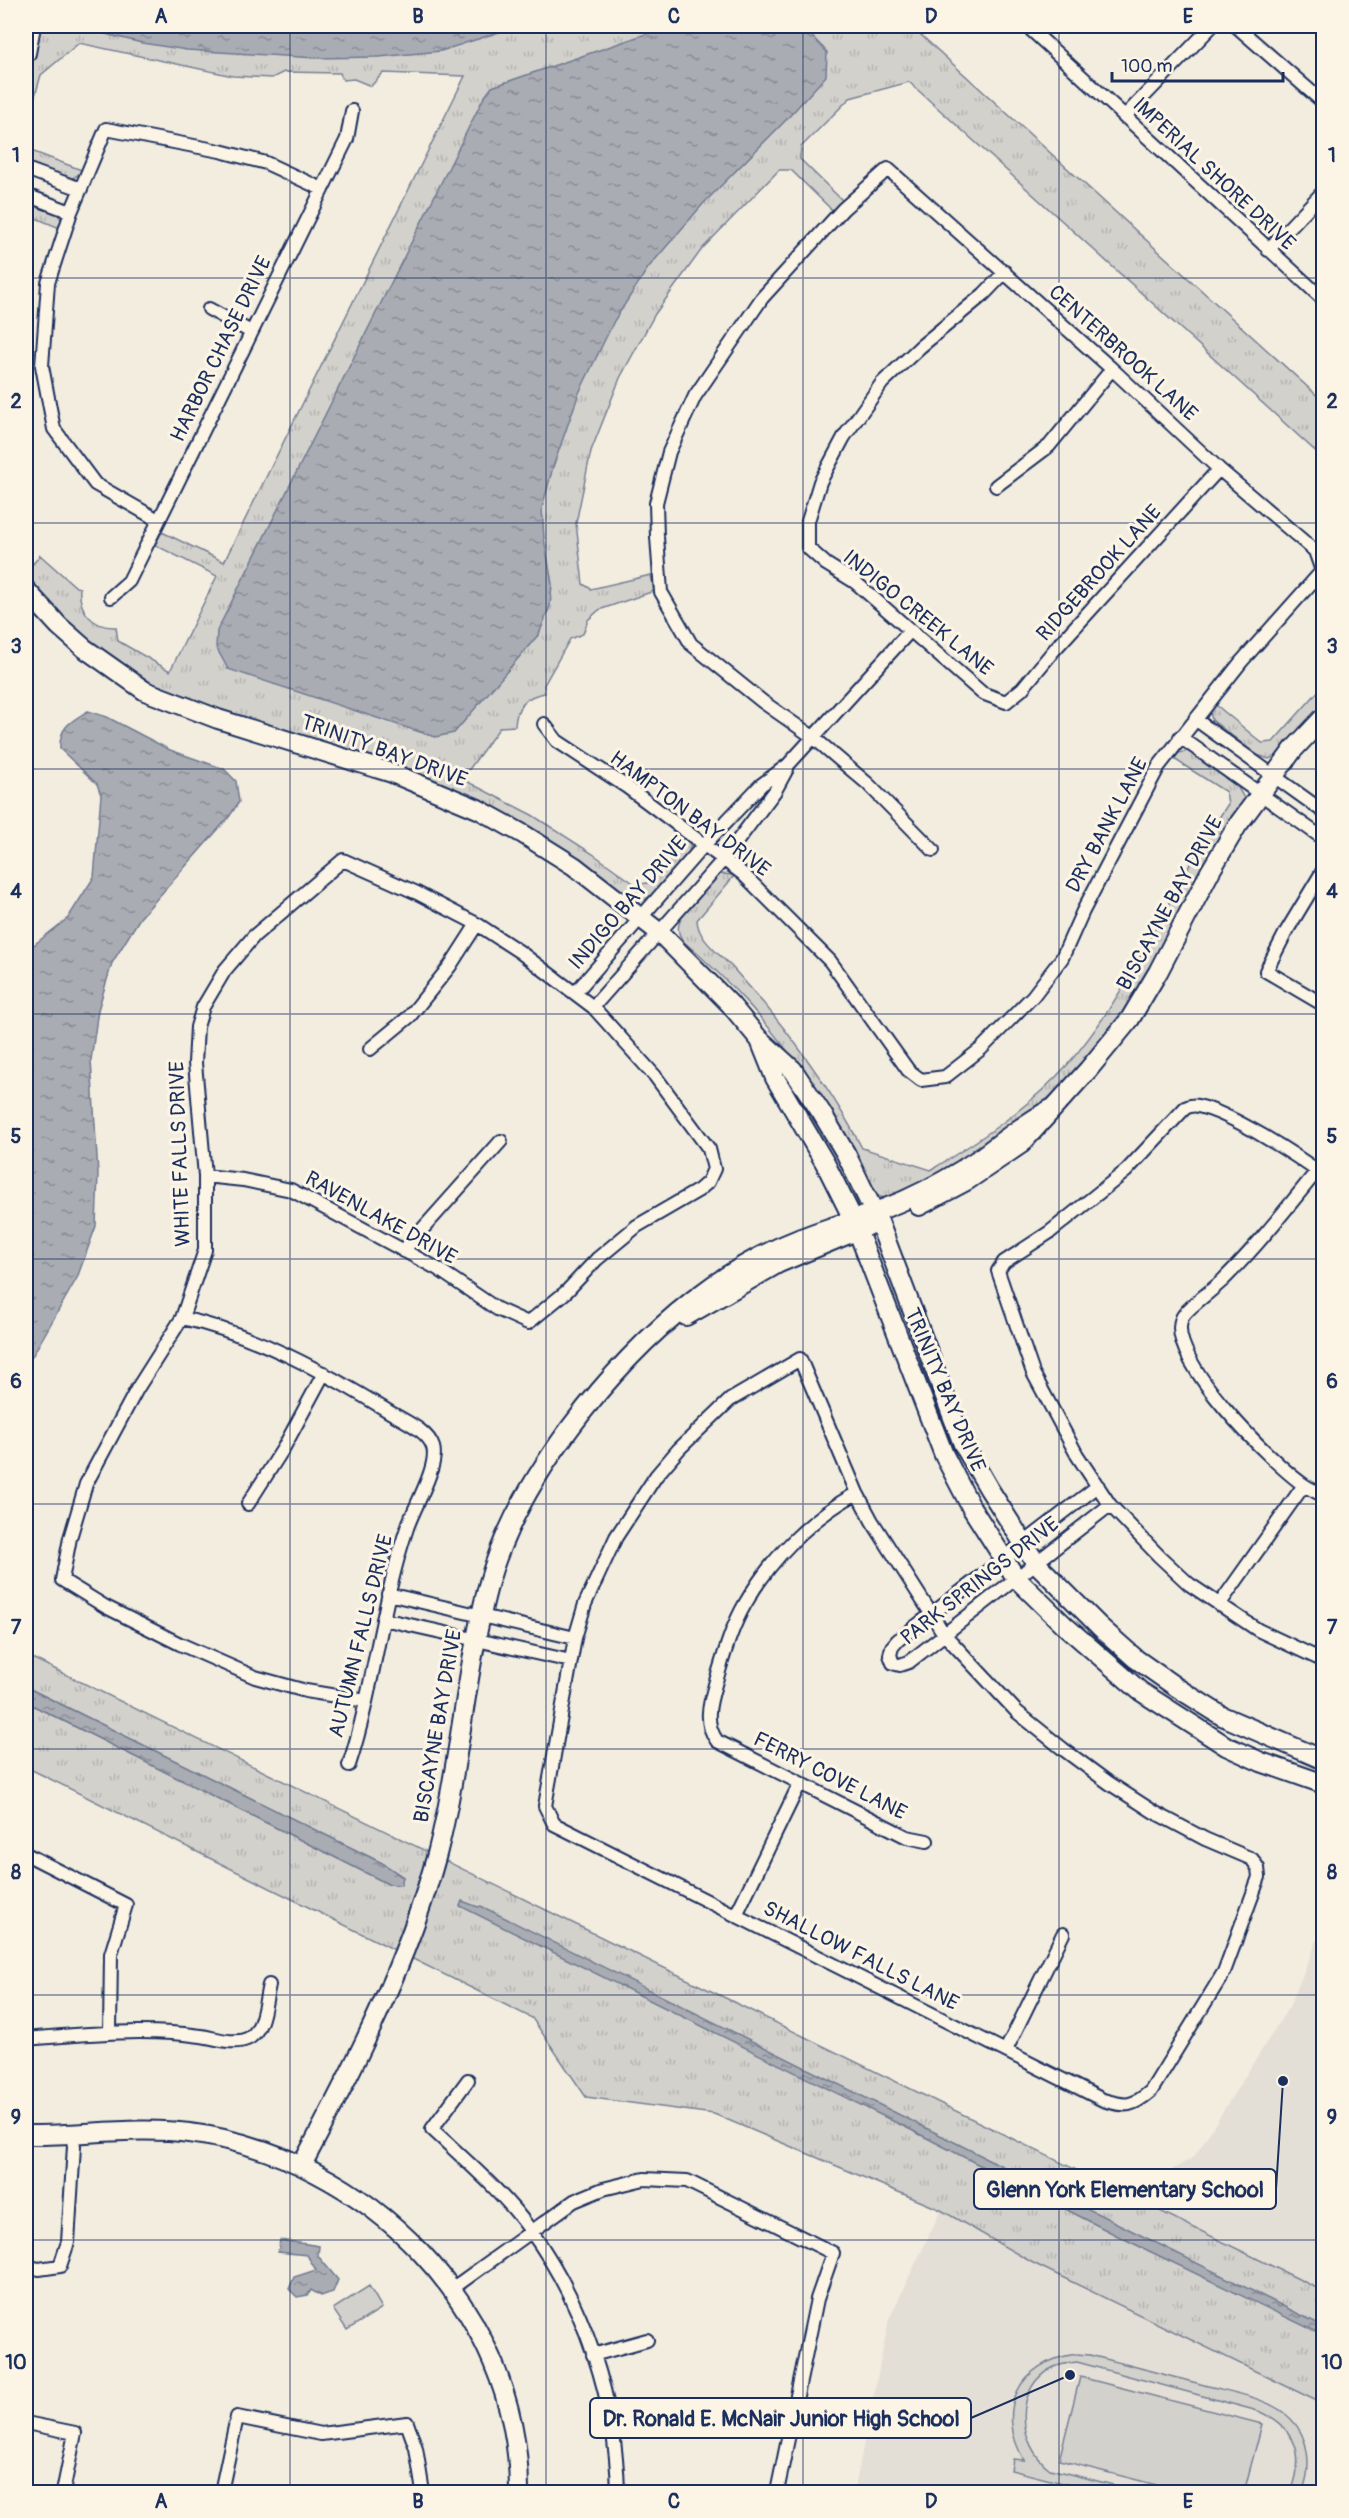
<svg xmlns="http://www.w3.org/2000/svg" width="1349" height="2518" font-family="Pangolin,sans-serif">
  <defs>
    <pattern id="grass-tufts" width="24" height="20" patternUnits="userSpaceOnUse" patternTransform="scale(1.5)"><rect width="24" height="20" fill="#d3d1cc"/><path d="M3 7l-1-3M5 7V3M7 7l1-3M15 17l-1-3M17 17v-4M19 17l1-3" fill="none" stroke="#b5b4b2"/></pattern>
    <pattern id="water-ripples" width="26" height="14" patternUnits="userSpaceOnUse" patternTransform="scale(1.5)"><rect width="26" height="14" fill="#a9acb3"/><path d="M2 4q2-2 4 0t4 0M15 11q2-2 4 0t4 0" fill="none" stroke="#898c95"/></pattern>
  </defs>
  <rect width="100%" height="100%" fill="#f3ede0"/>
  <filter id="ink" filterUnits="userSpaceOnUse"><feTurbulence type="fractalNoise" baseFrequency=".0167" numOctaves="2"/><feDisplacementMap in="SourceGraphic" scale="12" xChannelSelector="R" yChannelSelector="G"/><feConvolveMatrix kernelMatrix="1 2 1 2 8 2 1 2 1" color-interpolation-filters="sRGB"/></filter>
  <g filter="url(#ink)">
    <path fill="#e3dfd6" d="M1323,1926V2291L1127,2196L1194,2157L1290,2005Z
      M942,2208L1033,2263L1323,2404V2492H854L889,2319Z"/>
    <path fill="url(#grass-tufts)" stroke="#778095" stroke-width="1.5" d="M39,26H911L1323,401V458L909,82L850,98L801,147L800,159L844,202L834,212L791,170H779L702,249L655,314L620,378L591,451L576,523L583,584L591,589L651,575L654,591L599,610L588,620L583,634L570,639L544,685L545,693C525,696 516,706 515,726L500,727L462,779L532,815L593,854L636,885L647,883L685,836C691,842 692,846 688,855L653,895L640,902L633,900L578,859L538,834L165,693L126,670L77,633L47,603L26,575V553L33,564L40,555L76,587L80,588C78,610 92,628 116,627L118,641L170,671L217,576L155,545L162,532L224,562L465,76L383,73L371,86L354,79L343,80L340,73L284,72L272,78L233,76L79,43L41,75L26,127V82Z
      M26,147V149L84,171L73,178H68L26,163Z
      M26,201L57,213L63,222L62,229L26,214Z
      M1323,686V706L1279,755L1269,759L1257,755L1212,720L1210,712L1215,704L1262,743L1273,742Z
      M1188,751L1237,786L1244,798L1242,807L1144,982L1120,1019L1088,1059L1055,1093L963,1162L888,1198L880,1197L873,1192C851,1154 830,1114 806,1077C774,1029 727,978 683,941C677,932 677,926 682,917L720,874L735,875L697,920C698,939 717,952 731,966C782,1022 827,1081 862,1148L931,1170C980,1140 1029,1108 1068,1064C1125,998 1153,928 1196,854C1206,837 1217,821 1228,804L1226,792L1174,759L1179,753Z
      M26,1655L1323,2291V2404L1033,2263L941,2210L714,2114L586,2097L532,2018L26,1767V1702L388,1884L403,1877L382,1863L26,1687Z"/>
    <path fill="#d3d1cc" stroke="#778095" stroke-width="1.5" d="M369,2286L382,2308L347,2330L333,2309Z
      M1076,2354L1090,2355C1126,2364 1162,2374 1197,2383C1227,2392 1269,2396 1291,2419C1310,2438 1312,2469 1302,2492H1291C1306,2454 1296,2428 1258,2411L1077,2362C1070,2363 1061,2364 1054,2367C1013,2386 1017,2445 1050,2469L1141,2492H1098L1011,2470L1013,2459L1024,2460C995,2410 1018,2362 1076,2354Z
      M1080,2377L1262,2424L1244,2492H1184L1059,2460Z"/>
    <path fill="url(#water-ripples)" stroke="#707a91" stroke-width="1.5" d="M73,26H518L441,51L379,57L316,58L187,50L142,43Z
      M669,26H802L827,52L826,76L786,120L703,204L648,268L614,321L579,393L553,467L542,508L544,538L552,584L550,606L539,634L454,733L435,737L228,669L216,647L217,631L483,99L492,87Z
      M88,711L107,717L170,750L224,769L236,781L239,802L229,817L140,918L112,963L98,1010L91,1060L98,1174L96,1226L77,1278L26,1367V951L68,918L94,877L101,795L97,784L60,749C59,727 70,722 88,711Z
      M26,1687L382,1863L403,1877L401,1885L388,1884L26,1702Z
      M462,1901L478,1907L481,1906L1323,2326V2335L1118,2236L919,2134L460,1906Z
      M280,2240L319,2246L318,2256L338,2280L333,2292L321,2296L311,2290L308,2295L297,2297L289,2289L294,2277L316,2270L307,2255L278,2252Z"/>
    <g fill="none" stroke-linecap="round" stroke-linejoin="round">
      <defs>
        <path id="street" d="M1027,26L1324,300
          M1236,26L1324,103
          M1124,117L1212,26
          M26,169L81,189
          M26,195L71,212
          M1268,250L1324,191
          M1005,272L984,294L920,347L882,383L844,437L820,482L808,521V548L826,564L855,582L982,693L1006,702L1022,689L1055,649L1219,469
          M209,309L251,332
          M996,486L1049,446L1112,369
          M158,520L95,484L54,429L42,366L48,283L71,212L106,129L220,151L266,163L322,189
          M111,597L129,581L347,139L352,111
          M1195,719L1324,812
          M544,724L557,741L627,787L743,874L830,961L908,1070L921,1080L945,1077L981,1049L1033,996L1062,958L1083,911L1159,766L1241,662L1322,571L1315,551L1219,469L1112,369L888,169L843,209L762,298L695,396L669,452L656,503L657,537L661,592L691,644L763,702L813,737L868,784L933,850
          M1180,737L1324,839
          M1324,869L1286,932L1266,971L1324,1005
          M575,993L704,845L761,785L788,765L910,631
          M593,1007L723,860L775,791L787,769
          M1317,1171C1287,1208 1258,1245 1225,1278C1216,1288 1186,1308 1182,1318C1164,1357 1273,1464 1304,1485C1310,1489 1317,1492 1324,1496
          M205,1176L243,1180L291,1190L438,1269L497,1309L528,1323L566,1292L597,1259L637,1226L699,1190L708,1182L714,1169L709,1149L692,1126L655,1076L593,1007L520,952L477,924
          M1324,1176C1296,1155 1231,1113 1198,1106C1194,1105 1189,1106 1185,1108L1126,1171L1050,1232L1004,1262L998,1271L1033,1373L1077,1455L1110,1505L1159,1556L1189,1584L1258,1630L1324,1661
          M403,1251L501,1141
          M182,1318C257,1335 323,1371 388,1411C402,1420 428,1430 433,1447C439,1466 414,1507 407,1528C381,1605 374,1688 349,1765
          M800,1359L857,1493L872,1521L944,1634L1017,1712L1063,1749L1109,1783L1154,1812L1205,1839L1252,1859L1258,1868L1259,1877L1224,1972L1151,2091C1132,2107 1127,2107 1103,2100L554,1824L545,1806L575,1638L585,1604L616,1537L656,1476L679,1449L730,1400Z
          M1098,1486L898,1640L892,1647L890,1655L893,1663L900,1665L909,1662L1110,1505
          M857,1493C811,1518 771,1558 745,1604C731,1628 724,1655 716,1681C710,1702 703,1722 717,1741L907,1837L927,1841
          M248,1504L283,1449L324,1373
          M388,1594L575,1638
          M1219,1605L1304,1485
          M383,1619L571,1661
          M366,1701L306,1691L255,1677L180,1644L106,1607L62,1580L70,1538L86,1484L137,1389L182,1318L205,1250V1176L195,1063L197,1027L203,1007L225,970L254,936L343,860L417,893L477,924L450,966L410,1016L370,1049
          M26,1854L126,1905L111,1954L110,2032
          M736,1915L800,1783
          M26,2039C84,2034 143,2028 201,2036C215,2038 233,2045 247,2039C264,2032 265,2000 269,1985
          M1006,2050L1063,1934
          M468,2080L432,2129C466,2161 504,2193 531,2231C585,2306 616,2400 618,2492
          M26,2266L39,2269L60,2266L68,2242L74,2146L72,2134
          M453,2288L574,2201L603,2189L644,2179L687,2181L833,2253L817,2299L777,2492
          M593,2355L647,2340
          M26,2423L75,2433L63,2492
          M221,2492L237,2417L321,2434L407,2423L416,2448L423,2492"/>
        <path id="secondary" d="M26,53L31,26
          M26,590L59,626L84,648L145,691L218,719L392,773L478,809L523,834L574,866L660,933L730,1004L759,1039L793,1070L821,1112L846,1154L879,1222L963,1444L989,1489L1036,1563L1100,1627L1136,1659L1176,1687L1222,1716L1324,1760
          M761,1043L775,1078L825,1163L853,1219L944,1455L971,1507L1016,1578L1064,1625L1140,1691L1226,1746L1261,1762L1324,1784
          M919,1206L968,1180L1021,1144L1088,1070L1130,1019L1158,972L1211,870L1237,826L1293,750L1324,717
          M686,1316L779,1263L868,1226
          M26,2135C80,2136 135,2126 189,2133C366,2155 520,2309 519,2492
          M302,2165C354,2067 408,1961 437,1854C460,1765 465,1672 489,1582C518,1480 610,1365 693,1300C725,1275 762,1253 801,1238C835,1225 871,1215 905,1200C929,1189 955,1175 977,1160C1002,1142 1024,1123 1051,1109"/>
      </defs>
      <use href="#street" stroke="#1b2f5e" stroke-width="16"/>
      <use href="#secondary" stroke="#1b2f5e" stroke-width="22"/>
      <use href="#street" stroke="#fcf5e5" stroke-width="12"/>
      <use href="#secondary" stroke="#fcf5e5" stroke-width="18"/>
    </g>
  </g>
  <path fill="none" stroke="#1b2f5e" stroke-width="1.5" stroke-opacity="0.55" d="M290,26V2492M546,26V2492M803,26V2492M1059,26V2492M26,278H1324M26,523H1324M26,769H1324M26,1014H1324M26,1259H1324M26,1504H1324M26,1749H1324M26,1995H1324M26,2240H1324"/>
  <g text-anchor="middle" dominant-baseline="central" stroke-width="6" stroke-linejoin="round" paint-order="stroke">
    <g font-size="21" fill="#1b2f5e" stroke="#fcf5e5">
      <text transform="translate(1214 174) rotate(43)">IMPERIAL SHORE DRIVE</text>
      <text transform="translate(221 349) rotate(-64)">HARBOR CHASE DRIVE</text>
      <text transform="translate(1123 353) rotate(42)">CENTERBROOK LANE</text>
      <text transform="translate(1099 573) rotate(-48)">RIDGEBROOK LANE</text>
      <text transform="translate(918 613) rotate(39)">INDIGO CREEK LANE</text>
      <text transform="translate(384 751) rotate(20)">TRINITY BAY DRIVE</text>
      <text transform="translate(690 814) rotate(37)">HAMPTON BAY DRIVE</text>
      <text transform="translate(1107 825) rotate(-62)">DRY BANK LANE</text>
      <text transform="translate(628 903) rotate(-49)">INDIGO BAY DRIVE</text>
      <text transform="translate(1170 903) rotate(-61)">BISCAYNE BAY DRIVE</text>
      <text transform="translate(180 1154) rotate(-92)">WHITE FALLS DRIVE</text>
      <text transform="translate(381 1218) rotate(29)">RAVENLAKE DRIVE</text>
      <text transform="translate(945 1390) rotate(67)">TRINITY BAY DRIVE</text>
      <text transform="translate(980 1581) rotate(-38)">PARK SPRINGS DRIVE</text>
      <text transform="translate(361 1636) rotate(-76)">AUTUMN FALLS DRIVE</text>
      <text transform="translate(438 1726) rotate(-80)">BISCAYNE BAY DRIVE</text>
      <text transform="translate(830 1776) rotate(27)">FERRY COVE LANE</text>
      <text transform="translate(861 1956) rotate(27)">SHALLOW FALLS LANE</text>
    </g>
  </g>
  <path fill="none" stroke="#1b2f5e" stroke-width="2" d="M1283 2081L1276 2189M1070 2375L971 2418"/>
  <g fill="#1b2f5e" stroke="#fcf5e5" stroke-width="2">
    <circle cx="1283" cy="2081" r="6"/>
    <circle cx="1070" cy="2375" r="6"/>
  </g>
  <g fill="#fcf5e5" stroke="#1b2f5e" stroke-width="2">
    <rect x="974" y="2169" width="302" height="40" rx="6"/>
    <rect x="590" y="2398" width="381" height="40" rx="6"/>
  </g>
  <g font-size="22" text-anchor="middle" font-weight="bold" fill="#1b2f5e">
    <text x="1125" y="2197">Glenn York Elementary School</text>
    <text x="781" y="2426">Dr. Ronald E. McNair Junior High School</text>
  </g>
  <rect width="1349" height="2518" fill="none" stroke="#fcf5e5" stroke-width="66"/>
  <path d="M1112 72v9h171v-9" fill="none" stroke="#1b2f5e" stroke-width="3"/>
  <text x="1121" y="72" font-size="18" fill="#1b2f5e" stroke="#fcf5e5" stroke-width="4.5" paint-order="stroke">100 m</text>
  <rect x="33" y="33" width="1283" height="2452" fill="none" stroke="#1b2f5e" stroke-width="2"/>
  <g font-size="20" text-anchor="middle" font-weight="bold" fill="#1b2f5e">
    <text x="161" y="23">A</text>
    <text x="418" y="23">B</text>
    <text x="674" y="23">C</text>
    <text x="931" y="23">D</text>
    <text x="1188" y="23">E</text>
    <text x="16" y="162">1</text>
    <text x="1332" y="162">1</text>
    <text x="16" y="408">2</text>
    <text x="1332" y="408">2</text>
    <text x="16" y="653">3</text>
    <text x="1332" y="653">3</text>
    <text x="16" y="898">4</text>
    <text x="1332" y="898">4</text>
    <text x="16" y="1143">5</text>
    <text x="1332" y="1143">5</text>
    <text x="16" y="1388">6</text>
    <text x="1332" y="1388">6</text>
    <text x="16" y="1634">7</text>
    <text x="1332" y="1634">7</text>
    <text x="16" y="1879">8</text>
    <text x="1332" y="1879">8</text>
    <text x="16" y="2124">9</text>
    <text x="1332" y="2124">9</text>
    <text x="16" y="2369">10</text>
    <text x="1332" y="2369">10</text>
    <text x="161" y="2508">A</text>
    <text x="418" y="2508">B</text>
    <text x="674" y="2508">C</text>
    <text x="931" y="2508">D</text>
    <text x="1188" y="2508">E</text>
  </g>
</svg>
